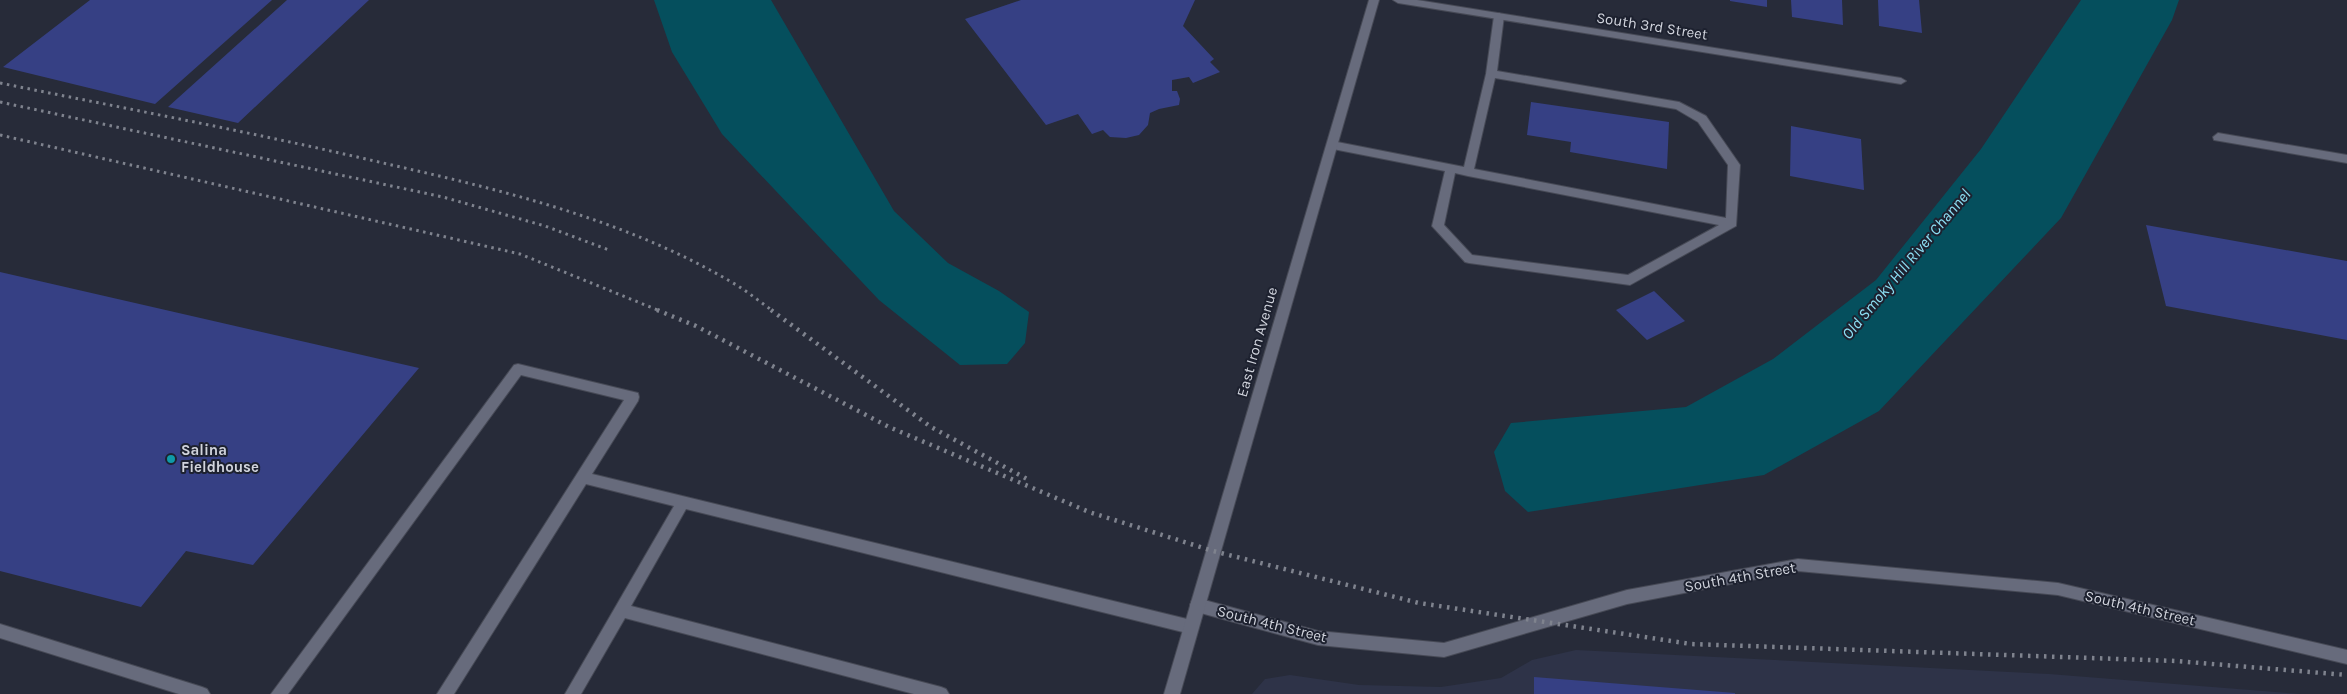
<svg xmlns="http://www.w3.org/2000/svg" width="2347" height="694" font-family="Karla,sans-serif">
  <rect width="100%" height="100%" fill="#272b39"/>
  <path fill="#2e3348" d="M1576,650L2049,674L2300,694H1252L1265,679L1290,675L1359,685L1441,687L1501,678L1532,660Z"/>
  <path fill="#054f5d" d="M654,0H771L894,211L948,263L999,291L1029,312L1025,343L1007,364L960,365L879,300L722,134L672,52Z
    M2081,0H2179L2172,20L2061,218L1879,411L1764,475L1528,512L1505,491L1494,452L1511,423L1686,407L1773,359L1876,280L1981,149Z"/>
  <path fill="#364084" d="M90,0H272L155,104L3,67Z
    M287,0H369L238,123L168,107Z
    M1021,0H1195L1183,26L1214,59L1210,62L1220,72L1193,83L1189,77L1172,80V91H1177L1180,99L1179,105L1159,109L1150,113L1148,125L1139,135L1126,138L1110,137L1103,130L1092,134L1078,114L1046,125L965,19Z
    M1730,0H1767V7L1730,1Z
    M1791,0H1842L1843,25L1792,17Z
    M1878,0H1919L1922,33L1879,26Z
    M1531,102L1669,122L1667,169L1570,152L1571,142L1527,135Z
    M1791,126L1861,139L1864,190L1790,176Z
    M2146,225L2347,261V340L2166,306Z
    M0,272L419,368L253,565L186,551L141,607L0,571Z
    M1654,291L1685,321L1647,340L1616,310Z
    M1534,677L1735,693V694H1534Z"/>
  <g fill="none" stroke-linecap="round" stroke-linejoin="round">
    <defs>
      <path id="lane" d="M1499,13L1504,16L1497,71L1679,102L1706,116L1740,165L1736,226L1630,285L1469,263L1465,262L1432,226L1445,171L1328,148L1327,145L1332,141L1464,167L1486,74L1494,16ZM1495,78L1676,109L1698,122L1728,165L1726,218L1474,169ZM1455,173L1468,176L1719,225L1628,275L1472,255L1444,225Z
        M518,364L638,393L639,397L638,401L592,474L1191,620L1196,622L1198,627L1196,632L1191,634L686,509L631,606L941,687L946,689L949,694H914L625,618L581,694H565L674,506L586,484L454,694H437L624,400L521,375L288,694H271L514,365Z
        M0,624L202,687L207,689L210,694H179L0,638Z"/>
      <path id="street" d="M1393,0H1417L1901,78L1906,81L1901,84L1398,3Z
        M2218,133L2347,155V163L2214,140L2213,137Z
        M1798,559L2058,583L2347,650V664L2058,595L1798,571L1627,604L1444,657L1318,645L1197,612L1192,610L1190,605L1192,600L1197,598L1318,631L1444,643L1627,590Z"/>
      <path id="secondary" d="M1369,0H1379L1180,694H1164Z"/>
    </defs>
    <use href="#lane" stroke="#464955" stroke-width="2"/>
    <use href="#street" stroke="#464955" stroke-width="2"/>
    <use href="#secondary" stroke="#464955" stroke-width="2"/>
    <use href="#lane" fill="#676b7c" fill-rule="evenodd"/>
    <use href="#street" fill="#676b7c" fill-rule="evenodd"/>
    <use href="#secondary" fill="#676b7c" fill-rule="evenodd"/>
    <path stroke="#7f838e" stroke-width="3" stroke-dasharray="2.5 4.5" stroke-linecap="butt" d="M0,83C128,109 256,133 383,163C502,190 627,220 733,283C747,291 760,302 773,311
      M0,102L443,197L545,226L609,250
      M0,135L520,254L660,311"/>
    <path stroke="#7f838e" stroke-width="4.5" stroke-dasharray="2.5 5.5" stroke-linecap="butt" d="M657,310L696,326L889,427L1089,512L1213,551L1419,603L1691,644L2176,661L2347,675
      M771,310L931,427L1027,479"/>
  </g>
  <circle fill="#0f9aa8" stroke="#1d212f" stroke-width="2" cx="171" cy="459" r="5"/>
  <g text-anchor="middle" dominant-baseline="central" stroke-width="4" stroke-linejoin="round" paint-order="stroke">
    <g font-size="15" fill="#d1d4dd" stroke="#1d212f">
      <text transform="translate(1652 26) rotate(9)">South 3rd Street</text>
      <text transform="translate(1257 342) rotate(-74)">East Iron Avenue</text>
      <text transform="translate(1740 577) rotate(-10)">South 4th Street</text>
      <text transform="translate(2140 608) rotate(13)">South 4th Street</text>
      <text transform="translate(1272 624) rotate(14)">South 4th Street</text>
    </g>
    <g font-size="15" font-weight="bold" fill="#d1d4dd" stroke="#1d212f" text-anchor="start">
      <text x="181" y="450">Salina<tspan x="181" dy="17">Fieldhouse</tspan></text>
    </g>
    <g font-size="16" font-style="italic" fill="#8de0f5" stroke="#1d212f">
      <text transform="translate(1906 264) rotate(-50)">Old Smoky Hill River Channel</text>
    </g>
  </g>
</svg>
